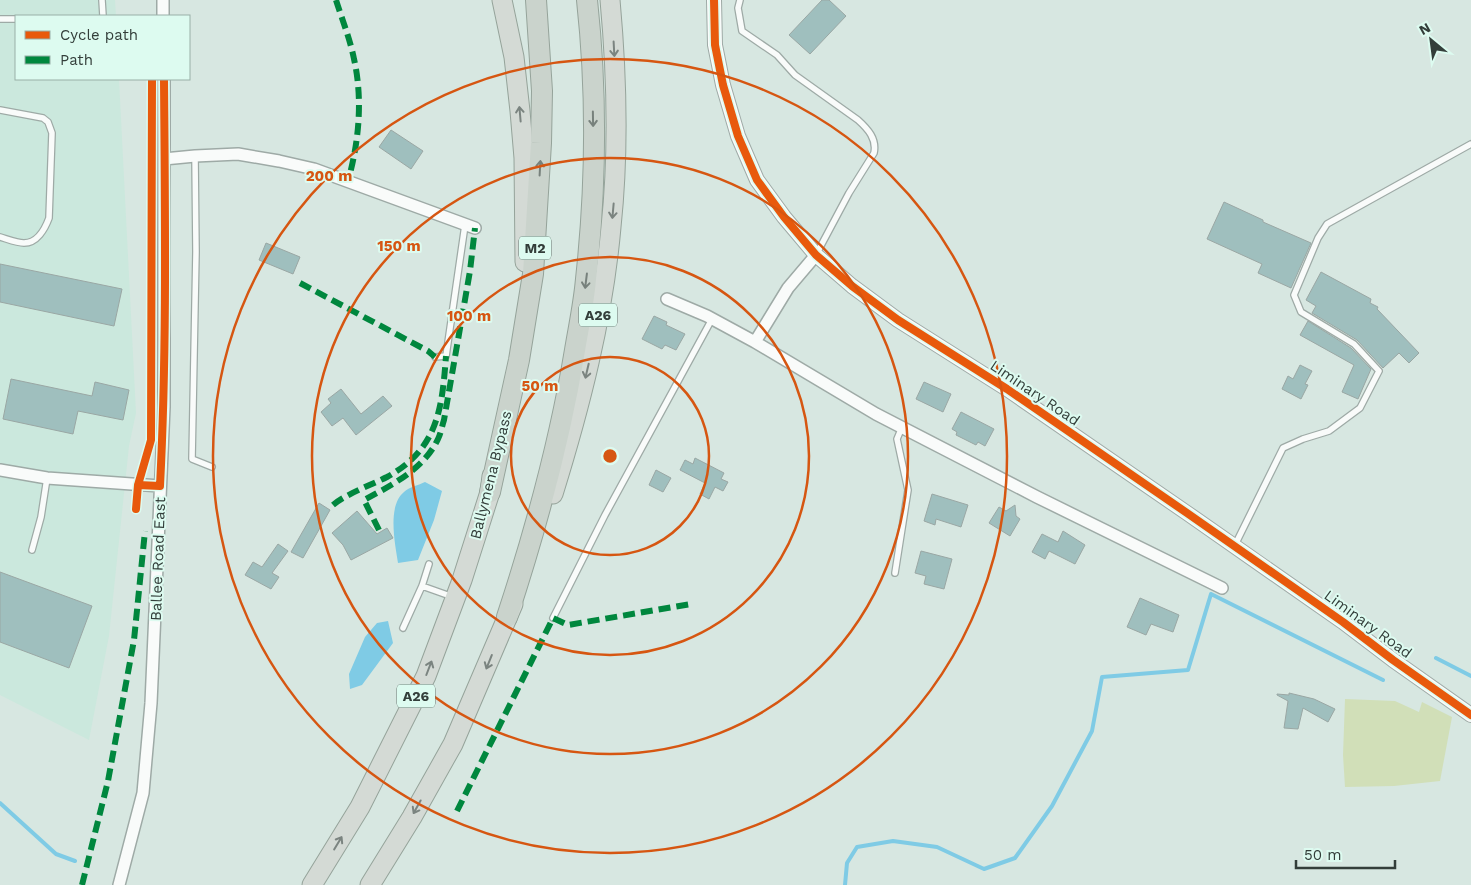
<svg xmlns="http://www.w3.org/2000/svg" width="1471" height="885" font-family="'Work Sans',sans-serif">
  <rect width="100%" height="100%" fill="#d7e7e1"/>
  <path fill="#cbe8dd" d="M0,0H115L116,16H16V79H119L136,413L129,446L109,636L89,740L0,695Z"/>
  <path fill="#d1dfb8" d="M1345,699L1395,701L1419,712L1422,702L1452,717L1440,781L1394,786L1345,787L1343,755Z"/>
  <path fill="#7fcbe5" d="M425,482L442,491L434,520L418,560L398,563C395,543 387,506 404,492C409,487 419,485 425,482Z
    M388,621L393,643L362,685L350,689L349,674L365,637L377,623Z"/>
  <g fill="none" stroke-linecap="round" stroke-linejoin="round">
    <path stroke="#7fcbe5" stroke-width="4" d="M1436,658L1471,676
      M0,803L56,854L75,861
      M845,885L847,863L857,847L893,841L937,847L984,869L1015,858L1052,806L1092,731L1102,677L1188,670L1211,594L1383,680"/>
  </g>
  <path fill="#9fbfbe" stroke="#9aa7a4" d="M822,0H829L846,16L810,54L789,35Z
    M391,130L423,151L411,169L379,147Z
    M1224,202L1263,220V222L1311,243L1291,288L1258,273L1262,264L1207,239Z
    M266,243L300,257L293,274L259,260Z
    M0,264L122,289L114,326L0,302Z
    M1321,272L1371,299L1370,303L1378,307L1377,309L1419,353L1409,363L1399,353L1383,368L1357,340L1312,313L1316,306L1306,300Z
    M654,316L667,322L666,325L685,334L676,350L665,345L662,349L642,339Z
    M1308,321L1351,348L1371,369L1358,399L1342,392L1354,365L1300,335Z
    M1300,365L1312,371L1305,384L1308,385L1301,399L1282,389L1288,376L1293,379Z
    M11,379L92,396L95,382L129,390L123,420L78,411L73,434L3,419Z
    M924,382L951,394L943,412L916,399Z
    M341,389L361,414L383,396L392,406L356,435L343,418L332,426L321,412L331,403L328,399Z
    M961,412L994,429L985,446L978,442L976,445L956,435L957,432L952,429Z
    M695,458L724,473L721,479L728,482L723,491L715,487L709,499L700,494L705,483L680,470L685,460L693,464Z
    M656,470L671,478L663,492L649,485Z
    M932,494L968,505L961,527L936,519L935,525L924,521Z
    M319,503L330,510L303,558L291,552Z
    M1015,505L1016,516L1020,519L1010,536L989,523L999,507L1006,511Z
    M357,511L377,534L387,528L393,538L351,560L343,545L332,533Z
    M1063,531L1085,545L1075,564L1049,551L1045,559L1032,552L1042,534L1058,542Z
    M278,544L288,551L272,573L279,577L271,589L245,575L253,562L262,567Z
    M921,551L952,559L944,589L924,584L926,576L915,573Z
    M0,572L92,606L69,668L0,642Z
    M1140,598L1179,615L1173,632L1151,624L1146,635L1127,627Z
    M1289,693L1314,699L1335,709L1328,722L1303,708L1298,729L1284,728L1288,701L1277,695V694L1289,695Z"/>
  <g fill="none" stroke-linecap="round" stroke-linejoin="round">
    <defs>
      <path id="service" d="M102,0L103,16
        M740,0L738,8L742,31L777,55L795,75L858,120C868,129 877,139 874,153L849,193L817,253
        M0,19H16
        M0,110L43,118L48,122L52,133L49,218C45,229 37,243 24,243C17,243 7,239 0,237
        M195,156L196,252L192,459L212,467
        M435,357L446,356L465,225
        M1234,547L1283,448L1303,439L1329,431L1360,408L1379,371L1354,344L1301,312L1294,295L1318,238L1327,224L1471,144
        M32,550L41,517L47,478
        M895,573L908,490L897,439L902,427
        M422,586L453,597
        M553,618L605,515L712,319
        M403,628L422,586L429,564"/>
      <path id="minor" d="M163,0V16
        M164,159L195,156L238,154L279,161L314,169L475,228
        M667,299L707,316L755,342L876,414L1037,497L1222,588
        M755,342L788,288L816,255
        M0,470L47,478L160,486
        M119,885L143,793L151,703L164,407V79"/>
      <path id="tertiary" d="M714,0L715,45L723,85L738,136L757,180L784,217L816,255L852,286L898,320L1007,389L1187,513L1343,622L1393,660L1471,715"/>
      <path id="trunk" d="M502,0L514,57L520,111L524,158L525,262
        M553,494C580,407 603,318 611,227C619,152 617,76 610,0
        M312,885L360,807L426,676L462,580L490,492L492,476
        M370,885L412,817L453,744L513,604"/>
      <path id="motorway" d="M490,492L519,360L533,274L541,143L542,91L536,0
        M507,617C536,529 560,441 575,350C579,326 584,303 586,279C596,187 597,92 587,0"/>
    </defs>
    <use href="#service" stroke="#9eaaa6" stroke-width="8"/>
    <use href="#minor" stroke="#9eaaa6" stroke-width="14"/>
    <use href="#tertiary" stroke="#9eaaa6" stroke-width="16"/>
    <use href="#trunk" stroke="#95a39a" stroke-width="21"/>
    <use href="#motorway" stroke="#95a39a" stroke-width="22"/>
    <use href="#service" stroke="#f9fbfa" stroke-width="5.5"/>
    <use href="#minor" stroke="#f9fbfa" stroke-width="11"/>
    <use href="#tertiary" stroke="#f9fbfa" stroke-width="14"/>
    <use href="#trunk" stroke="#d4dad5" stroke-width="19"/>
    <use href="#motorway" stroke="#cad3cc" stroke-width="20"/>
    <path stroke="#00873e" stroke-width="6" stroke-dasharray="12 6" stroke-linecap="butt" d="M336,0C342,19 350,39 354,59C363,99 359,142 348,181
      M300,283L428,351L435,357
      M333,505C346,494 371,485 387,477C438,449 442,409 446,356
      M379,530L364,500C392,485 424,469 438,439C441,433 442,426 444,420L470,271L475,228
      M457,811L553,618L568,625L691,604
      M82,885L108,781L134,640L145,531"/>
    <defs>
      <path id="cycleway" d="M714,0L715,45L723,85L738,136L757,180L784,217L816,255L852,286L898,320L1007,389L1187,513L1343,622L1393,660L1471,715
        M138,485L160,486C167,350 165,214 164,79
        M136,509L138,485L151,440L152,79"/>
    </defs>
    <use href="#cycleway" stroke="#ddfbf0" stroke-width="11"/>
    <use href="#cycleway" stroke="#e8590c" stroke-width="8"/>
  </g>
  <defs><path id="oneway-shaft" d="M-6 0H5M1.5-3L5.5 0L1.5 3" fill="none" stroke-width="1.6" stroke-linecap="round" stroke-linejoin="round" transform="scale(1.25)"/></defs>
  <g stroke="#7b8480">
    <use href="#oneway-shaft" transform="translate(614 49) rotate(87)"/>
    <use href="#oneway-shaft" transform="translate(520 114) rotate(-95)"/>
    <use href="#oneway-shaft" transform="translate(613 211) rotate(95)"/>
    <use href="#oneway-shaft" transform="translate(587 371) rotate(103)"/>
    <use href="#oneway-shaft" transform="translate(489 662) rotate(112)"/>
    <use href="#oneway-shaft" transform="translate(429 668) rotate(-69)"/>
    <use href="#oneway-shaft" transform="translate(417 807) rotate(119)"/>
    <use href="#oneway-shaft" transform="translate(338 843) rotate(-59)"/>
  </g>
  <g stroke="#77817c">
    <use href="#oneway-shaft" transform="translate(593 119) rotate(89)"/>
    <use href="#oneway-shaft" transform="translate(540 168) rotate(-87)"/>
    <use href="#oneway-shaft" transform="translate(586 281) rotate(97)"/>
  </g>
  <g fill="none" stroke="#d65611" stroke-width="2.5">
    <circle cx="610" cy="456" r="99"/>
    <circle cx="610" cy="456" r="199"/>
    <circle cx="610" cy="456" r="298"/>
    <circle cx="610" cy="456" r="397"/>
  </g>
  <g text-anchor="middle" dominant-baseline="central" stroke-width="4" stroke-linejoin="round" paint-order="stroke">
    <g fill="#ddfbf0" stroke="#667771" stroke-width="1">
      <rect x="519" y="236.5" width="32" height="23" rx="4"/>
      <rect x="579" y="303.5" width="38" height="23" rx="4"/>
      <rect x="397" y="684.5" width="38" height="23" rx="4"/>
    </g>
    <g font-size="14" font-weight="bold" fill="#333e3a">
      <text x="535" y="248">M2</text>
      <text x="598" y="315">A26</text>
      <text x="416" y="696">A26</text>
    </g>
    <g font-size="15" fill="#333e3a" stroke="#ddfbf0">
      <text transform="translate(1035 393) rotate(34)">Liminary Road</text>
      <text transform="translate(491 475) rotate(-76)">Ballymena Bypass</text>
      <text transform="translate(158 559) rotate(-88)">Ballee Road East</text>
      <text transform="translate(1368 624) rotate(36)">Liminary Road</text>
    </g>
  </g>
  <circle cx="610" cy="456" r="8" fill="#d65611" stroke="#ddfbf0" stroke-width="2.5"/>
  <g font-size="15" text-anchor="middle" font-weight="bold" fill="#d65611" stroke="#ddfbf0" stroke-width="4" stroke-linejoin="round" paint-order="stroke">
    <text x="329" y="181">200 m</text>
    <text x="399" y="251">150 m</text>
    <text x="469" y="321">100 m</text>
    <text x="540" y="391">50 m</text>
  </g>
  <rect x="15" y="15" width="175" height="65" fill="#ddfbf0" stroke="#99afa7"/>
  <rect x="25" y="31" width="25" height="8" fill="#e8590c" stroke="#99afa7"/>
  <text x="60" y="40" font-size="15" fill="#333e3a">Cycle path</text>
  <rect x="25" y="56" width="25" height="8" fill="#00873e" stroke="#99afa7"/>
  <text x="60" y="65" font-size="15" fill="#333e3a">Path</text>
  <g transform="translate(1431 40) rotate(331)" stroke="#ddfbf0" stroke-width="4" paint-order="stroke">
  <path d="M0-4L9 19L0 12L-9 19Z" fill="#333e3a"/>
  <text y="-8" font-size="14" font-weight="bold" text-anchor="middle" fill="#333e3a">N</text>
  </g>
  <path d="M1296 860v8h99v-8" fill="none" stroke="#333e3a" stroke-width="2.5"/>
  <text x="1304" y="860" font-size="15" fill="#333e3a" stroke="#ddfbf0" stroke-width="4" paint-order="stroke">50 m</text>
</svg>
